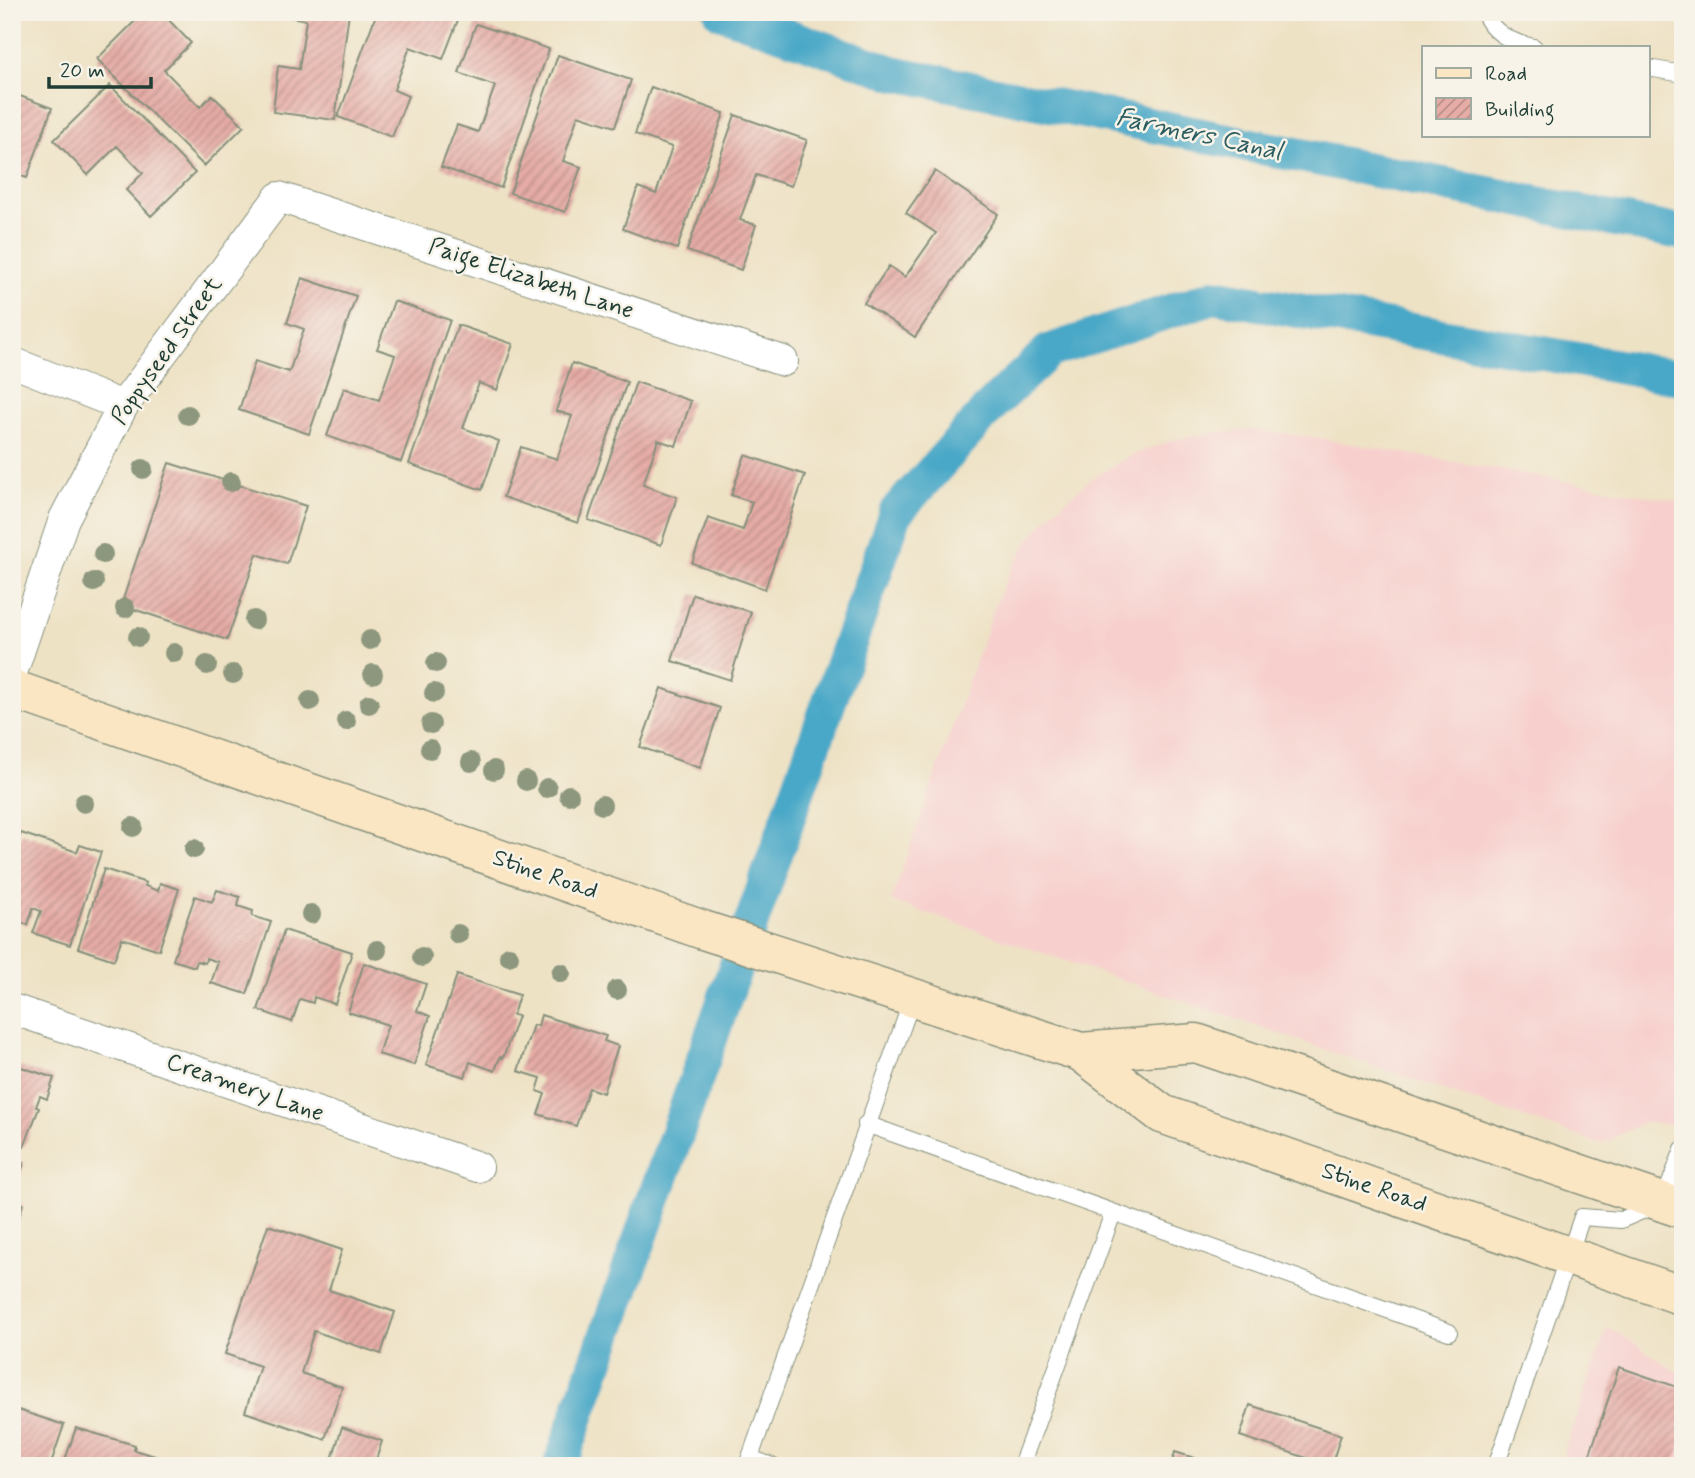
<svg xmlns="http://www.w3.org/2000/svg" width="1695" height="1478" font-family="Mynerve,sans-serif">
  <defs>
    <pattern id="building-hatch" width="6" height="6" patternUnits="userSpaceOnUse" patternTransform="scale(1.75)"><rect width="6" height="6" fill="#e6aca6"/><path d="M-1 1l2-2M0 6l6-6M5 7l2-2" fill="none" stroke="#ba8d88"/></pattern>
  </defs>
  <rect width="100%" height="100%" fill="#f7f3e8"/>
  <filter id="ink" filterUnits="userSpaceOnUse"><feTurbulence type="fractalNoise" baseFrequency=".0143" numOctaves="2"/><feDisplacementMap in="SourceGraphic" scale="14" xChannelSelector="R" yChannelSelector="G"/><feConvolveMatrix kernelMatrix="1 2 1 2 8 2 1 2 1" color-interpolation-filters="sRGB"/></filter>
  <filter id="wash" filterUnits="userSpaceOnUse"><feTurbulence type="fractalNoise" baseFrequency=".00686" numOctaves="4" result="noise"/><feDisplacementMap in="SourceGraphic" scale="28" xChannelSelector="R" yChannelSelector="G"/><feGaussianBlur stdDeviation="1.57" result="paint"/><feColorMatrix in="noise" values="0 0 0 0 0 0 0 0 0 0 0 0 0 0 0 0 0 1.4 0 .05"/><feComposite in="paint" operator="in"/></filter>
  <g filter="url(#wash)">
    <rect width="100%" height="100%" fill="#eee2c5"/>
    <path fill="#f7d0ce" d="M1253,430L1307,436L1683,502V1127L1645,1122L1601,1144L891,901L994,608L1008,575L1032,536L1056,509L1091,479L1130,456L1173,440L1218,432Z
      M1607,1328L1619,1333L1683,1376V1466H1559Z"/>
    <g fill="none" stroke-linecap="round" stroke-linejoin="round">
      <path stroke="#48a8c7" stroke-width="35" d="M721,12L894,73L1683,233
        M560,1466L896,512L993,404L1049,351L1216,296L1683,378"/>
    </g>
    <g id="blocks">
      <path fill="url(#building-hatch)" d="M144,12H161L191,43L164,70L200,107L212,95L244,126L204,166L97,59Z
        M266,12H349L335,120L273,112L278,66L299,69L306,20Z
        M377,12H461L443,59L410,47L394,90L408,96L392,137L338,117Z
        M476,24L549,49L501,188L441,167L457,125L478,132L495,86L459,73Z
        M558,55L631,80L615,127L578,115L563,161L581,167L565,212L510,193Z
        M110,85L195,173L151,216L126,190L143,173L117,146L88,175L54,140Z
        M651,87L724,113L677,249L623,229L638,187L656,194L672,147L635,134Z
        M12,93L52,108L27,178L12,173Z
        M735,115L807,140L791,186L756,175L740,220L756,225L741,270L687,251Z
        M935,171L998,214L915,337L864,303L889,266L905,277L936,233L906,213Z
        M302,278L356,296L309,434L239,410L255,361L289,372L304,329L287,323Z
        M394,301L450,320L401,462L327,436L344,388L379,400L395,355L377,349Z
        M458,325L513,344L497,390L479,383L463,428L499,441L482,490L409,464Z
        M572,363L627,382L578,523L503,497L521,447L557,459L572,416L556,411Z
        M636,382L691,401L676,446L658,440L643,485L677,497L661,545L588,520Z
        M745,455L805,475L765,589L692,563L708,518L743,530L752,502L731,495Z
        M169,463L306,506L287,564L257,554L227,640L121,605Z
        M693,594L751,612L730,680L672,661Z
        M661,688L720,708L700,768L640,747Z
        M21,833L77,852L80,845L101,852L70,945L33,933L41,911L33,908L28,925L12,919V859Z
        M104,869L146,883L145,886L158,891L160,883L179,889L159,950L122,938L114,960L78,948Z
        M217,890L240,897L238,906L253,911L252,916L271,922L247,994L211,983L218,962L206,958L205,963L197,961L195,967L173,960L195,896L212,902Z
        M284,930L352,952L335,1004L314,997L313,1003L300,999L292,1022L258,1010Z
        M364,963L426,984L417,1011L430,1016L414,1065L378,1054L388,1025L348,1012Z
        M457,975L519,995L513,1015L518,1016L503,1058L500,1057L495,1071L470,1062L465,1077L426,1065Z
        M541,1015L606,1036L604,1041L618,1046L603,1093L589,1088L576,1126L538,1114L545,1094L537,1091L541,1078L518,1071L533,1025L538,1026Z
        M12,1064L54,1078L47,1099L40,1096L36,1107L39,1108L24,1147L12,1143Z
        M12,1159L24,1163L13,1198L12,1197Z
        M12,1201L23,1204L13,1236H12Z
        M268,1225L342,1250L329,1290L395,1312L381,1354L314,1331L301,1373L342,1387L325,1439L245,1412L260,1366L225,1354Z
        M1619,1367L1683,1389V1439L1674,1466H1586Z
        M1250,1405L1341,1435L1331,1466L1240,1436Z
        M12,1408L64,1425L50,1466H12Z
        M342,1427L382,1441L374,1466H330Z
        M76,1428L135,1445L134,1450L155,1456L152,1466H63Z
        M1175,1452L1217,1465L1216,1466H1171Z"/>
    </g>
  </g>
  <g filter="url(#ink)">
    <use href="#blocks" fill-opacity="0" stroke="#86907c" stroke-width="2"/>
    <g fill="none" stroke-linecap="round" stroke-linejoin="round">
      <defs>
        <path id="lane" d="M1484,12C1492,33 1513,43 1534,47
          M1648,68L1683,74
          M866,1124L1449,1332
          M750,1458L772,1466
          M747,1466L912,1000
          M1021,1466L1113,1213
          M1496,1466L1582,1217L1621,1220L1663,1202L1683,1149"/>
        <path id="street" d="M12,362L123,406
          M12,673L64,519L123,406L279,197L783,361
          M12,1009L478,1167"/>
        <path id="secondary" d="M12,689L703,930L1081,1052L1162,1114L1683,1296
          M1081,1052L1196,1043L1683,1209"/>
      </defs>
      <use href="#lane" stroke="#86907c" stroke-width="18"/>
      <use href="#street" stroke="#86907c" stroke-width="32"/>
      <use href="#secondary" stroke="#86907c" stroke-width="41"/>
      <use href="#lane" stroke="#fff" stroke-width="16"/>
      <use href="#street" stroke="#fff" stroke-width="30"/>
      <use href="#secondary" stroke="#fbe6c4" stroke-width="38"/>
    </g>
    <g fill="#8c977d">
      <circle cx="188" cy="415" r="10"/>
      <circle cx="143" cy="469" r="10"/>
      <circle cx="231" cy="482" r="10"/>
      <circle cx="103" cy="554" r="10"/>
      <circle cx="94" cy="582" r="10"/>
      <circle cx="125" cy="608" r="10"/>
      <circle cx="254" cy="620" r="10"/>
      <circle cx="138" cy="637" r="10"/>
      <circle cx="370" cy="640" r="10"/>
      <circle cx="174" cy="653" r="10"/>
      <circle cx="436" cy="663" r="10"/>
      <circle cx="207" cy="665" r="10"/>
      <circle cx="233" cy="674" r="10"/>
      <circle cx="373" cy="674" r="10"/>
      <circle cx="434" cy="693" r="10"/>
      <circle cx="310" cy="701" r="10"/>
      <circle cx="369" cy="704" r="10"/>
      <circle cx="346" cy="721" r="10"/>
      <circle cx="431" cy="724" r="10"/>
      <circle cx="430" cy="749" r="10"/>
      <circle cx="471" cy="762" r="10"/>
      <circle cx="494" cy="770" r="10"/>
      <circle cx="526" cy="781" r="10"/>
      <circle cx="547" cy="788" r="10"/>
      <circle cx="569" cy="795" r="10"/>
      <circle cx="84" cy="803" r="10"/>
      <circle cx="602" cy="805" r="10"/>
      <circle cx="133" cy="827" r="10"/>
      <circle cx="194" cy="849" r="10"/>
      <circle cx="311" cy="914" r="10"/>
      <circle cx="458" cy="934" r="10"/>
      <circle cx="377" cy="950" r="10"/>
      <circle cx="509" cy="956" r="10"/>
      <circle cx="422" cy="957" r="10"/>
      <circle cx="561" cy="973" r="10"/>
      <circle cx="617" cy="990" r="10"/>
    </g>
  </g>
  <g text-anchor="middle" dominant-baseline="central" stroke-width="5" stroke-linejoin="round" paint-order="stroke">
    <g font-size="24" fill="#1f3d34" stroke="#f7f3e8">
      <text transform="translate(531 279) rotate(18)">Paige Elizabeth Lane</text>
      <text transform="translate(167 351) rotate(-55)">Poppyseed Street</text>
      <text transform="translate(545 875) rotate(19)">Stine Road</text>
      <text transform="translate(245 1088) rotate(19)">Creamery Lane</text>
      <text transform="translate(1374 1188) rotate(19)">Stine Road</text>
    </g>
    <g font-size="26" font-style="italic" fill="#2b5d60" stroke="#f7f3e8">
      <text transform="translate(1199 135) rotate(12)">Farmers Canal</text>
    </g>
  </g>
  <rect width="1695" height="1478" fill="none" stroke="#f7f3e8" stroke-width="42"/>
  <rect x="1422" y="46" width="228" height="91" fill="#f7f3e8" stroke="#a1aaa0" stroke-width="2"/>
  <rect x="1436" y="68" width="35" height="10" fill="#fbe6c4" stroke="#a1aaa0" stroke-width="2"/>
  <text x="1485" y="80" font-size="21" fill="#1f3d34">Road</text>
  <rect x="1436" y="98" width="35" height="21" fill="url(#building-hatch)" stroke="#a1aaa0" stroke-width="2"/>
  <text x="1485" y="116" font-size="21" fill="#1f3d34">Building</text>
  <path d="M49 77v10h102v-10" fill="none" stroke="#1f3d34" stroke-width="3.5"/>
  <text x="60" y="77" font-size="21" fill="#1f3d34" stroke="#f7f3e8" stroke-width="5" paint-order="stroke">20 m</text>
</svg>
